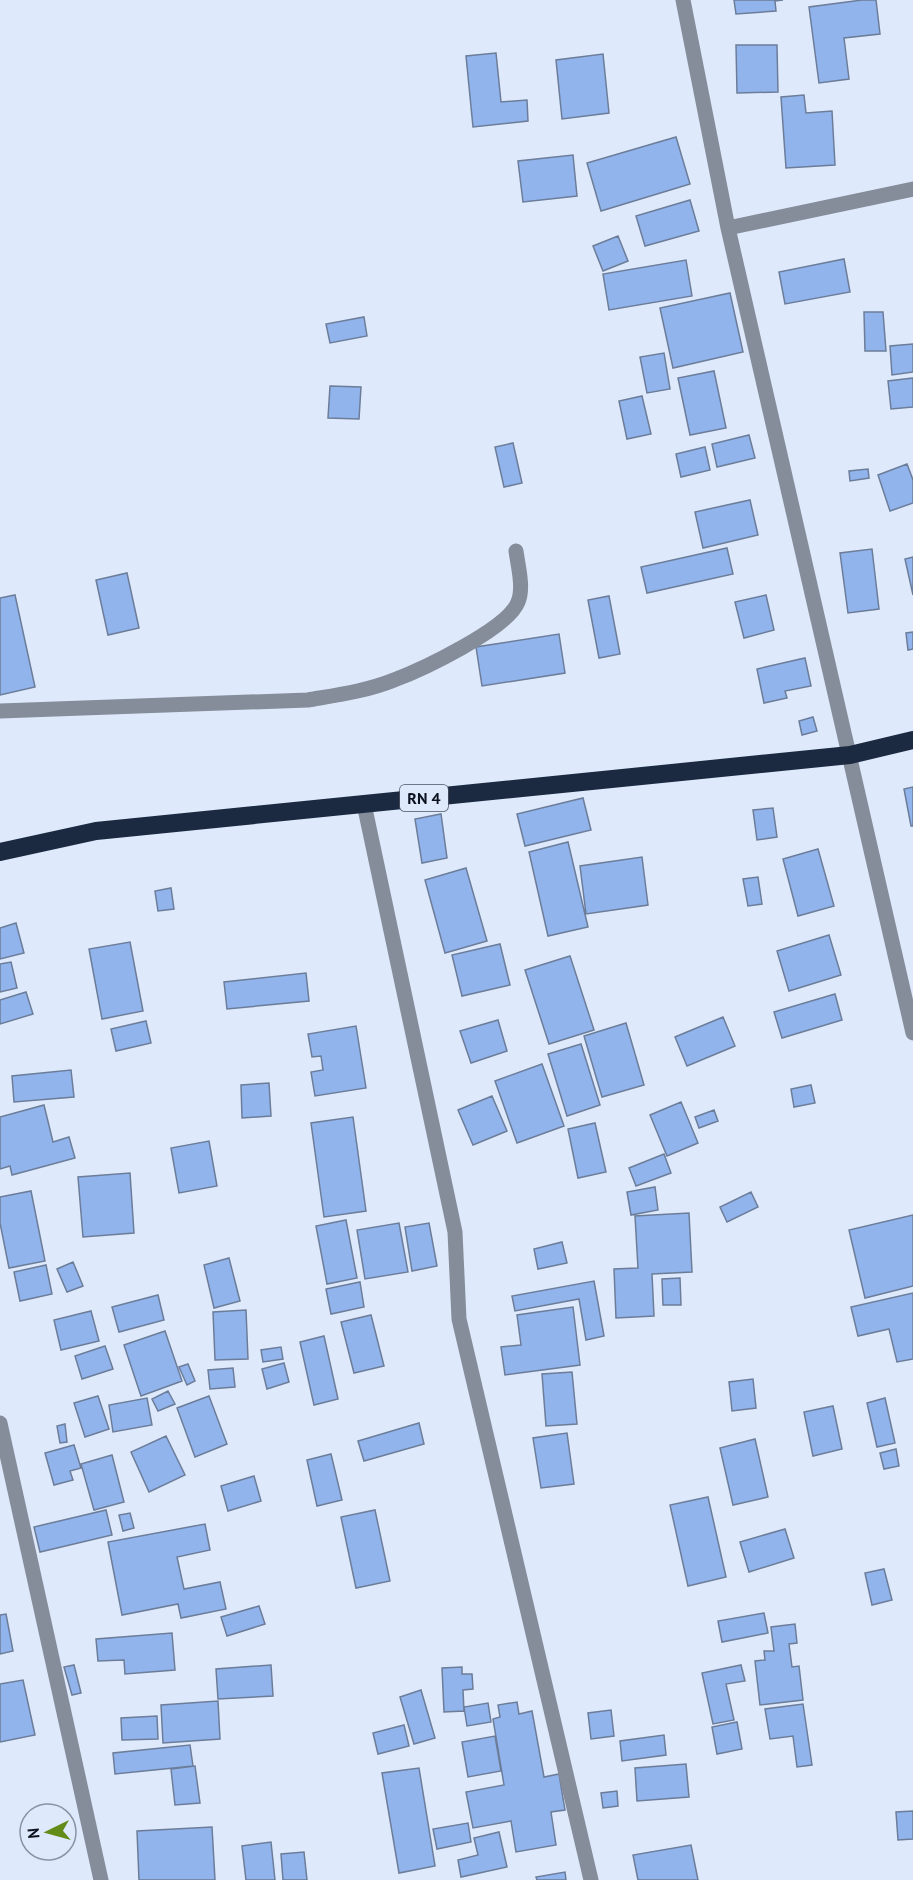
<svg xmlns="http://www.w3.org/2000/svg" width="913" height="1880" font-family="'PT Sans',sans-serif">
  <rect width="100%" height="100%" fill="#dee9fc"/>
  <path fill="#91b4ed" stroke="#6c7d99" stroke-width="1.5" d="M734,0H783L775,1L776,11L736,14Z
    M862,0H876L880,34L844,38L849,79L819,83L809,7Z
    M736,45H777L778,92L737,93Z
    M496,53L501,102L527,100L528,121L473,127L466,56Z
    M603,54L609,113L562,119L556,60Z
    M804,95L806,113L832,111L835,165L786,168L781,97Z
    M676,137L690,184L601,211L587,163Z
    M573,155L577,196L523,202L518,161Z
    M690,200L699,231L645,246L636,216Z
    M618,236L628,261L603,271L593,246Z
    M844,259L850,292L785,304L779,272Z
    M686,260L692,296L609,310L603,274Z
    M730,293L743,352L673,368L660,308Z
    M864,312H883L886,351H865Z
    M364,317L367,336L330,343L326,324Z
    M913,344V372L892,375L890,346Z
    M664,353L670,389L647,393L640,357Z
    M714,371L726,428L690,435L678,378Z
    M913,378V407L891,409L888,381Z
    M330,386L361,387L359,419L328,418Z
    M642,396L651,434L627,439L619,401Z
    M749,435L755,458L717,467L712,444Z
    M513,443L522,483L504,487L495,447Z
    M705,447L710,470L681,477L676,454Z
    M907,464L913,480V503L890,511L878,475Z
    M868,469L869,478L850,481L849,471Z
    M750,500L758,535L703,548L695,512Z
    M727,548L733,574L647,593L641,567Z
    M872,549L879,609L848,613L840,553Z
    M913,557V595L905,559Z
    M127,573L139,628L108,635L96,580Z
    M15,595L35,687L0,695V598Z
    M766,595L774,630L744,638L735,602Z
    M609,596L620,654L599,658L588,600Z
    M913,632V649L908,650L906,633Z
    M559,634L565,673L482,686L476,647Z
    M805,658L811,686L785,691L787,698L764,703L757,669Z
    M813,717L817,731L802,735L799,721Z
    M913,787V826H911L904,789Z
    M583,798L591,830L525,846L517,814Z
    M773,808L777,837L757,840L753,810Z
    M441,814L447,858L422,863L415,819Z
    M568,842L588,927L548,936L529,852Z
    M818,849L834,906L798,916L783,859Z
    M642,857L648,905L586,914L580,866Z
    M466,868L487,941L445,953L425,880Z
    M758,877L762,904L748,906L743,879Z
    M171,888L174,909L158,911L155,891Z
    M16,923L24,953L0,959V928Z
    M829,935L841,975L789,991L777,951Z
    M130,942L143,1011L102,1019L89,949Z
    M500,944L510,985L462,996L452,955Z
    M570,956L594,1030L549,1044L525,970Z
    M11,962L17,988L0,992V964Z
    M306,973L309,1001L227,1009L224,982Z
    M26,992L33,1014L0,1024V1000Z
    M835,994L842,1020L782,1038L774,1012Z
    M723,1017L735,1046L687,1066L675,1037Z
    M498,1020L507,1051L471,1063L460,1031Z
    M146,1021L151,1043L116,1051L111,1029Z
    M626,1023L644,1085L602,1097L584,1036Z
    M356,1026L366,1088L315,1096L311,1072L323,1070L321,1056L312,1057L308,1034Z
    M581,1044L600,1105L567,1116L548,1054Z
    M542,1064L564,1126L517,1143L495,1081Z
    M71,1070L74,1097L14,1102L12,1076Z
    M269,1083L271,1116L242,1118L241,1085Z
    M811,1085L815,1103L794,1107L791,1089Z
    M492,1096L507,1131L473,1145L458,1110Z
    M681,1102L698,1143L667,1156L650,1115Z
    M44,1105L53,1142L69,1137L75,1158L12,1175L10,1166L0,1169V1117Z
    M714,1110L718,1121L699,1128L695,1117Z
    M353,1117L366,1211L324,1217L311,1123Z
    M595,1123L606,1172L578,1178L568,1129Z
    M209,1141L217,1186L179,1193L171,1148Z
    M664,1154L671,1173L636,1186L629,1168Z
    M130,1173L134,1233L83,1237L78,1177Z
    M655,1187L658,1210L631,1215L627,1192Z
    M31,1191L45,1261L9,1268L0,1223V1197Z
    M751,1192L758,1207L727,1222L720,1207Z
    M689,1213L692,1272L652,1274L654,1316L616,1318L614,1269L638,1268L635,1216Z
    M913,1215V1286L865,1298L849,1230Z
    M346,1220L357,1278L327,1284L316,1226Z
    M399,1223L408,1272L365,1279L357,1230Z
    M429,1223L437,1266L412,1271L405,1227Z
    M562,1242L567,1263L538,1269L534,1249Z
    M229,1258L240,1301L214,1308L204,1265Z
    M73,1262L83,1286L67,1292L57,1269Z
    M46,1265L52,1294L20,1301L14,1272Z
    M680,1278L681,1305H663L662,1279Z
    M594,1281L604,1336L586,1340L579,1299L515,1311L512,1296Z
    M360,1282L364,1307L331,1314L326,1289Z
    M913,1293V1359L897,1362L889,1329L858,1336L851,1307Z
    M158,1295L164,1320L119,1332L112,1307Z
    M573,1307L580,1365L505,1375L501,1347L521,1345L517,1315Z
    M246,1310L248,1359L215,1360L213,1312Z
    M91,1311L99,1341L61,1350L54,1320Z
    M371,1315L384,1366L354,1373L341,1322Z
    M165,1331L182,1381L141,1396L124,1345Z
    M324,1336L338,1399L314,1405L300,1342Z
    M105,1346L113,1369L82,1379L75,1356Z
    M281,1347L283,1359L263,1362L261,1350Z
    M284,1363L289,1382L267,1389L262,1369Z
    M188,1364L195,1381L187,1385L179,1367Z
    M233,1368L235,1387L210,1389L208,1370Z
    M572,1372L577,1424L546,1426L542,1374Z
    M753,1379L756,1408L732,1411L729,1382Z
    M168,1391L175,1404L158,1411L152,1399Z
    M98,1396L109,1429L85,1437L74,1403Z
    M209,1396L227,1444L195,1457L177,1408Z
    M147,1398L152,1425L113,1432L109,1405Z
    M885,1398L895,1443L877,1447L867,1403Z
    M833,1406L842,1449L813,1456L804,1412Z
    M419,1423L424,1444L364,1461L358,1441Z
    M65,1424L67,1442L60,1443L57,1426Z
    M567,1433L574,1484L541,1488L533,1438Z
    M166,1436L185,1475L149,1492L131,1452Z
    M755,1439L768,1497L733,1505L720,1448Z
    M74,1445L81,1468L70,1471L73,1480L54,1485L45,1453Z
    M896,1449L899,1466L884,1469L880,1453Z
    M331,1454L342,1500L317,1506L307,1460Z
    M112,1455L124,1502L94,1510L81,1464Z
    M254,1476L261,1501L228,1511L221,1486Z
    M708,1497L726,1577L688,1586L670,1505Z
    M106,1510L112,1535L40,1552L34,1527Z
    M375,1510L390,1581L356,1588L341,1517Z
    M130,1513L134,1528L123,1531L119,1515Z
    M205,1524L210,1550L177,1557L184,1589L220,1582L226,1609L181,1618L178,1604L122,1615L108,1542Z
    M785,1529L794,1558L749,1572L740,1542Z
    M884,1569L892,1600L872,1605L865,1573Z
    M259,1606L265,1624L227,1636L221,1617Z
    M764,1613L768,1633L722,1642L718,1621Z
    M6,1614L13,1651L0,1654V1615Z
    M795,1624L797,1643L789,1644L792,1667L799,1666L803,1700L760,1705L755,1661L765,1660L764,1651H774L771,1627Z
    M172,1633L175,1670L125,1674L124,1660L98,1661L96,1639Z
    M74,1665L81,1693L72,1695L64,1667Z
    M271,1665L273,1696L218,1699L216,1669Z
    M741,1665L745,1681L726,1684L734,1720L713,1724L702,1673Z
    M462,1667V1674H472L473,1689L463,1690L464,1711L444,1712L442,1668Z
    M23,1680L35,1735L0,1742V1684Z
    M421,1690L435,1738L414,1744L400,1697Z
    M218,1701L220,1739L163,1743L161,1705Z
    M517,1702L519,1714L532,1711L544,1777L559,1774L565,1810L551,1812L556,1845L516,1852L511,1821L473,1828L466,1792L504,1785L493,1719L500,1717L498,1705Z
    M488,1703L491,1722L467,1726L464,1707Z
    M803,1704L812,1765L797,1767L793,1736L770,1739L765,1709Z
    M611,1710L614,1736L591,1739L588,1713Z
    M157,1716L158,1739L122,1740L121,1718Z
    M737,1722L742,1749L717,1754L712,1727Z
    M404,1725L409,1746L378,1754L373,1733Z
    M664,1735L666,1755L622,1761L620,1741Z
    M495,1736L501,1771L468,1777L462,1742Z
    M190,1745L193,1766L115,1774L113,1753Z
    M686,1764L689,1797L637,1801L635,1768Z
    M195,1766L200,1803L175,1805L171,1769Z
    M419,1768L435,1866L399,1873L382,1773Z
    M617,1791L618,1806L603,1808L601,1793Z
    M913,1811V1839L898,1840L896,1812Z
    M468,1823L471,1842L437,1849L433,1829Z
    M212,1827L215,1880H139L137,1831Z
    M499,1832L507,1867L461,1877L458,1860L478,1855L474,1838Z
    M271,1842L275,1880H246L242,1846Z
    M691,1845L698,1880H638L633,1855Z
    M304,1852L307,1880H283L281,1854Z
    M565,1872L566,1880H537L536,1877Z"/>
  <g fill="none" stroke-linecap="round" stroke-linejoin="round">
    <path stroke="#858d9a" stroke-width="15" d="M683,0L728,228L913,1033
      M728,228L913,189
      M0,711L308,700C337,695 367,691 394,680C421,670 508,629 518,602C524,588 518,566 516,551
      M364,804L455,1232L459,1319L591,1880
      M0,1423L101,1880"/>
    <path stroke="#1c2a41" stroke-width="18" d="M0,852L96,831L850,755L913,740"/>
  </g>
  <g text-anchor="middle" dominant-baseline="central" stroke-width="6" stroke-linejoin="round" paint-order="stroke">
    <rect fill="#dee9fc" stroke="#4c5361" stroke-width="1.5" x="400" y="785" width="48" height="26" rx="4.5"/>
    <g font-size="16" font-weight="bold" fill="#0d131e">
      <text x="424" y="798">RN 4</text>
    </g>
  </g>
  <g transform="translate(48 1832) rotate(265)"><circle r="28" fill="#dee9fc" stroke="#8a93a3" stroke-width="1.5"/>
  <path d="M0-4.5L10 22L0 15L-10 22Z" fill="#638b18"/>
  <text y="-9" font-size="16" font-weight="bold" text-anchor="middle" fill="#0d131e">N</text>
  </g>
</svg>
